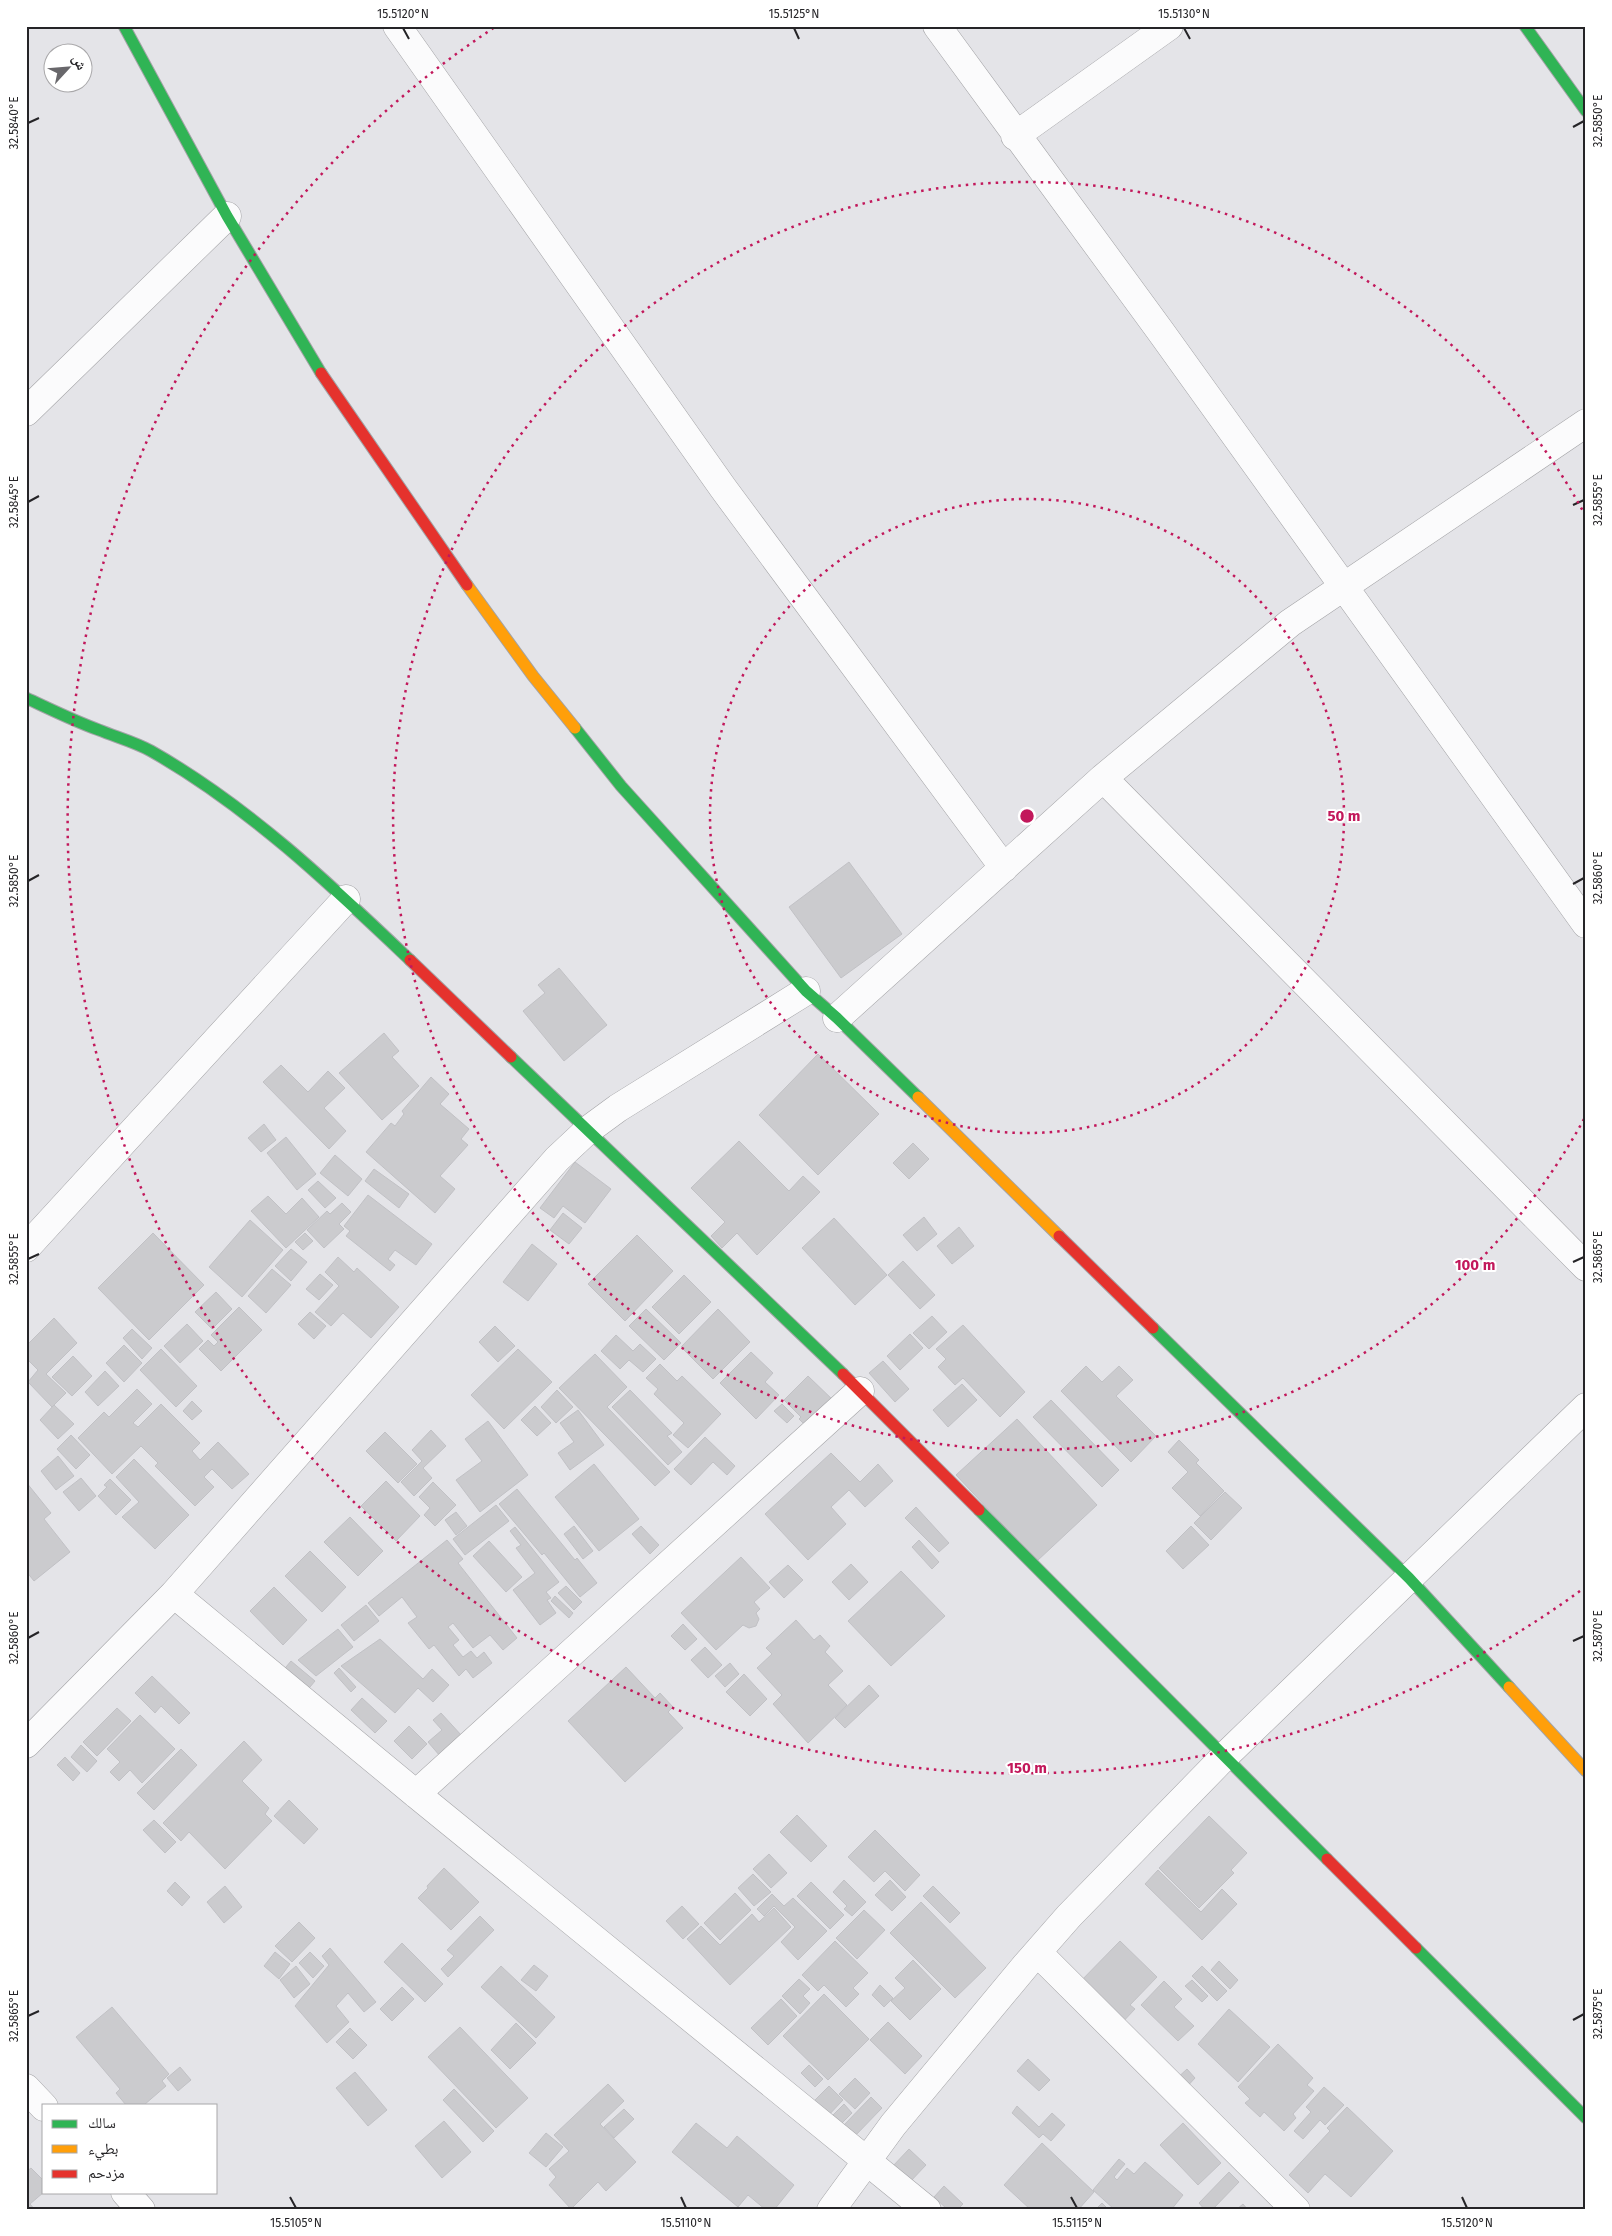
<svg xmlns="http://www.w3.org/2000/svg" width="1612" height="2236" font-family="'Fira Sans','Noto Naskh Arabic',sans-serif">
  <rect width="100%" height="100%" fill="#e4e4e8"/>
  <path fill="#cbcbce" stroke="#c1c1c5" d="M849,862L902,934L841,978L789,907Z
    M559,968L607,1025L564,1061L523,1011L545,993L538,985Z
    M384,1033L399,1051L392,1057L419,1086L382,1120L339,1073Z
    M818,1054L879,1114L818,1175L759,1115Z
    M281,1065L308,1092L328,1071L345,1088L324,1108L346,1131L329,1149L263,1082Z
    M431,1077L449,1094L440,1104L469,1129L461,1139L468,1145L440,1176L455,1189L435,1213L366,1152L391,1123L395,1126L404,1114L402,1111Z
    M264,1124L276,1140L261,1152L248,1138Z
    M286,1137L316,1174L297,1190L267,1153Z
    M739,1141L789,1191L803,1176L820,1192L757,1255L737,1233L722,1248L711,1236L725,1222L691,1188Z
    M913,1143L929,1159L909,1179L893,1163Z
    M335,1155L362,1179L348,1196L320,1173Z
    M575,1162L611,1189L585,1223L563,1206L554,1218L540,1208Z
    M374,1169L409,1194L399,1208L365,1181Z
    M318,1181L336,1198L325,1208L308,1190Z
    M368,1195L432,1244L416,1265L395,1250L388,1259L395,1265L390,1271L346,1236L350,1231L344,1226Z
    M268,1196L286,1214L302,1198L319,1217L286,1248L251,1211Z
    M342,1203L351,1212L339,1224L344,1229L324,1248L307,1230L327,1211L330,1214Z
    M563,1213L582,1228L569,1244L550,1230Z
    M924,1217L937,1234L917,1251L903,1235Z
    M834,1218L887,1275L855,1305L802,1248Z
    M250,1220L283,1250L242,1297L209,1267Z
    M959,1227L974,1246L952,1264L937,1246Z
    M153,1233L204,1285L149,1340L98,1288Z
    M305,1233L313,1241L303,1250L295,1242Z
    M637,1235L673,1271L625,1321L588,1284Z
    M532,1244L557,1264L528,1301L503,1282Z
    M291,1249L307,1262L291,1281L275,1266Z
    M338,1257L354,1272L357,1268L399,1307L371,1338L343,1313L331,1326L315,1312L339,1286L325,1272Z
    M903,1261L935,1295L920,1309L888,1275Z
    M272,1269L291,1285L266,1313L248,1296Z
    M320,1274L333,1285L319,1300L306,1289Z
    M684,1275L711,1302L679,1334L652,1307Z
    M216,1292L232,1309L212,1329L195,1312Z
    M239,1307L262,1330L221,1371L199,1349L208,1340L214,1346L218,1342L211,1335Z
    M646,1309L681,1343L664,1360L629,1326Z
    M718,1309L750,1342L713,1379L681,1347Z
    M310,1312L326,1326L314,1339L298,1324Z
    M932,1316L947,1332L929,1349L913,1333Z
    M54,1318L77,1343L46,1374L66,1393L52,1407L28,1382L38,1370L26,1358V1346Z
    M187,1324L203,1341L180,1363L164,1346Z
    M963,1325L1025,1392L1000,1417L963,1378L955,1385L938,1367L946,1359L936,1349Z
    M495,1326L515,1346L498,1362L479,1342Z
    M132,1329L152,1348L142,1359L123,1338Z
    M910,1334L923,1348L900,1370L887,1356Z
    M616,1335L633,1351L640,1344L656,1359L643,1372L629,1360L620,1369L601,1351Z
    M124,1345L142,1363L124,1382L106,1363Z
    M161,1349L197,1386L176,1407L140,1370Z
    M518,1349L552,1382L504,1429L471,1395Z
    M751,1352L773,1373L765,1382L779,1395L756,1419L720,1383Z
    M595,1354L627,1387L607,1407L670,1472L655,1486L559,1388Z
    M73,1356L92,1376L72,1396L52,1377Z
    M883,1361L909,1389L895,1402L869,1373Z
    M660,1364L677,1381L682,1376L721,1414L688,1448L673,1435L684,1423L654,1394L658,1389L646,1378Z
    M1086,1366L1102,1382L1119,1366L1133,1380L1116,1396L1156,1436L1131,1462L1061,1391Z
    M105,1371L119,1386L98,1406L85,1392Z
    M808,1376L835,1402L809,1429L799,1419L801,1417L784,1400Z
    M962,1384L977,1400L948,1427L933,1410Z
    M137,1389L152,1404L133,1423L138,1427L161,1404L200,1443L192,1451L200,1460L218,1442L249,1474L232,1489L212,1469L204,1477L214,1487L195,1506L155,1466L158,1463L141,1446L112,1474L78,1438L104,1412L109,1417Z
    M557,1390L573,1407L556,1423L541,1407Z
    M630,1390L672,1433L667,1436L682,1452L668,1465L612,1407Z
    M1051,1400L1119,1470L1102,1487L1033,1417Z
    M192,1401L202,1411L192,1420L183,1411Z
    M782,1404L794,1416L787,1423L774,1411Z
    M54,1405L74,1424L58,1439L40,1420Z
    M535,1406L551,1423L537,1436L521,1420Z
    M578,1410L604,1445L570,1470L558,1453L574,1442L560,1423Z
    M1017,1419L1097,1505L1037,1561L956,1475Z
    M488,1421L528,1475L480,1512L456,1480L482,1461L465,1439Z
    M431,1430L446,1446L423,1468L432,1478L414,1496L401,1482L422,1461L412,1450Z
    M385,1432L417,1464L398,1483L366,1451Z
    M71,1435L90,1455L76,1469L57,1449Z
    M705,1437L735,1466L727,1475L713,1462L691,1485L674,1469Z
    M1179,1440L1199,1460L1196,1463L1224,1491L1200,1516L1172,1488L1188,1472L1168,1452Z
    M831,1453L860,1482L878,1464L893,1481L865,1507L849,1490L831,1507L846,1524L808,1560L765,1514Z
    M58,1456L74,1476L56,1490L41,1471Z
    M134,1459L189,1515L155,1549L122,1517L139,1502L116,1477Z
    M594,1464L639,1519L599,1551L555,1497Z
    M81,1478L96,1496L79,1511L63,1492Z
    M110,1479L131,1500L116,1515L98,1496L107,1487L104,1485Z
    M386,1481L420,1516L396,1541L361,1506Z
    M26,1482L51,1513L44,1519L70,1552L34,1581L26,1571Z
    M433,1482L456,1505L435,1526L424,1515L430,1508L419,1497Z
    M517,1489L575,1560L577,1558L597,1583L580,1597L544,1553L542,1555L499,1504Z
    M1225,1492L1242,1508L1211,1540L1194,1523Z
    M496,1505L509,1521L465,1555L453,1539Z
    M916,1507L949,1543L939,1552L905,1518Z
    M456,1512L467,1526L456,1535L445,1520Z
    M350,1517L383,1551L358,1576L324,1542Z
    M574,1526L593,1551L583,1559L564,1534Z
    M641,1526L659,1545L650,1554L632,1534Z
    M1191,1526L1209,1545L1183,1569L1166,1551Z
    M515,1527L559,1582L546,1592L551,1598L547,1600L556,1613L540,1625L513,1590L535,1573L516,1548L521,1545L510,1531Z
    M447,1540L463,1559L458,1563L517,1638L503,1650L490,1635L473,1648L453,1623L448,1627L459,1640L453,1645L463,1657L471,1651L477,1658L484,1652L492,1663L473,1678L466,1669L459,1676L434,1645L429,1649L408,1623L417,1617L402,1597L379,1616L368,1603Z
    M919,1540L939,1562L932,1569L912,1547Z
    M489,1541L522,1577L506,1592L473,1556Z
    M310,1551L346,1587L322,1612L285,1576Z
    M741,1557L770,1588L754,1602L760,1609L756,1613L759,1619L756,1626L749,1628L743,1625L716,1650L681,1613Z
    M851,1564L868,1582L849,1600L832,1582Z
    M788,1565L803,1580L784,1598L769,1582Z
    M901,1571L945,1616L891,1666L848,1621Z
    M566,1586L582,1602L574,1610L558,1593Z
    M274,1587L307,1620L283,1645L250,1611Z
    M555,1596L573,1613L569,1618L551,1601Z
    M366,1605L379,1621L354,1641L341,1625Z
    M796,1620L814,1640L820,1635L830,1646L825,1652L843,1671L828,1685L847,1705L808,1743L773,1704L782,1695L757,1668L772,1654L766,1648Z
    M683,1624L697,1639L685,1650L671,1636Z
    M338,1629L353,1647L316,1676L298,1660Z
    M380,1639L423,1679L432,1669L449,1685L433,1702L418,1688L395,1713L341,1666Z
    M705,1647L722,1665L708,1678L691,1660Z
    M291,1661L315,1681L305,1693L281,1673Z
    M730,1663L739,1674L725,1687L715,1676Z
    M626,1667L655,1698L660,1693L673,1707L668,1712L683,1728L625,1782L568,1721Z
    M339,1668L356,1687L351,1692L334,1673Z
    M744,1674L767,1699L750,1716L726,1692Z
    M152,1676L190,1713L179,1724L161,1706L155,1713L135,1693Z
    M869,1685L879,1696L845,1728L835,1718Z
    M362,1698L387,1721L375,1733L351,1710Z
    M117,1708L131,1721L97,1756L83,1742Z
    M441,1713L462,1736L440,1756L428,1742L442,1730L433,1720Z
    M140,1715L175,1749L142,1783L130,1770L119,1781L110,1772L120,1762L107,1749Z
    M409,1726L427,1744L412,1759L394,1741Z
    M244,1741L262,1760L242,1781L269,1808L265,1814L272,1821L225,1869L189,1832L181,1841L163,1823Z
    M81,1745L97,1761L87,1772L71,1757Z
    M181,1749L197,1765L154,1810L137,1793Z
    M65,1757L80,1773L73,1781L57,1765Z
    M289,1800L318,1829L304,1844L274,1816Z
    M797,1815L827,1846L811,1862L780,1832Z
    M1209,1816L1247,1853L1231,1870L1234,1873L1199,1908L1159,1868Z
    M154,1820L176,1842L165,1853L143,1830Z
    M875,1830L920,1875L905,1891L885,1871L874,1882L848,1857Z
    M769,1854L787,1873L771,1888L753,1869Z
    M444,1868L479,1902L451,1930L418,1898L428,1888L427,1886Z
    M1158,1870L1201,1912L1222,1889L1237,1904L1202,1940L1145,1884Z
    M753,1874L771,1892L754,1906L738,1888Z
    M844,1880L866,1902L852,1916L844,1909L847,1906L833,1892Z
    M890,1880L906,1897L892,1911L875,1895Z
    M175,1882L190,1897L182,1906L167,1891Z
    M811,1882L844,1915L830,1929L797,1896Z
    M225,1886L242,1907L224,1923L207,1902Z
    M933,1886L960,1913L950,1923L923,1896Z
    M735,1893L751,1910L720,1940L704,1923Z
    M772,1894L784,1906L793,1898L827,1931L798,1960L781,1942L795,1927L774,1906L764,1916L757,1909Z
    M921,1902L986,1968L955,1998L890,1933Z
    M682,1906L699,1924L683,1939L666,1921Z
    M774,1908L791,1927L730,1985L687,1939L701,1926L720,1945L752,1914L759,1922Z
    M864,1910L885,1930L857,1959L836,1938Z
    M480,1916L494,1930L448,1977L441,1969L454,1956L447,1950Z
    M299,1922L315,1938L292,1962L275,1946Z
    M835,1941L868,1973L853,1988L859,1994L846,2007L824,1985L818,1991L802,1975Z
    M1120,1941L1157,1977L1130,2005L1135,2009L1118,2027L1076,1986Z
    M402,1943L443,1984L425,2002L384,1962Z
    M330,1948L376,2002L364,2012L348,1993L336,2006L349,2022L327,2043L295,2006L329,1965L322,1956Z
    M275,1952L290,1964L279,1979L264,1966Z
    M310,1952L324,1966L313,1978L299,1963Z
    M913,1960L941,1989L910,2020L891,2001L905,1988L895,1978Z
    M1219,1961L1238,1980L1230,1989L1211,1970Z
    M534,1965L548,1976L536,1991L521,1980Z
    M296,1966L310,1984L294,1998L280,1980Z
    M501,1966L555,2017L536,2038L481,1987Z
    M1202,1966L1227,1991L1217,2001L1192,1976Z
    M799,1979L810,1989L803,1996L810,2003L800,2014L782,1996Z
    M1192,1980L1208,1996L1202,2002L1185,1986Z
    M1164,1981L1182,1999L1174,2007L1194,2026L1178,2041L1141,2005Z
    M880,1985L893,1998L884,2007L872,1995Z
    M402,1987L414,1999L392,2021L380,2009Z
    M824,1994L869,2039L828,2080L783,2036Z
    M781,1999L797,2016L768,2045L751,2028Z
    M112,2007L169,2074L162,2081L166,2086L144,2105H126L116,2093L120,2089L76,2037Z
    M1229,2009L1270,2047L1238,2082L1198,2044Z
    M888,2022L922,2056L905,2074L870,2040Z
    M516,2023L536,2043L510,2069L491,2050Z
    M460,2027L528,2098L496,2128L428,2057Z
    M350,2028L367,2045L353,2059L336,2042Z
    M1278,2044L1313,2078L1307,2085L1314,2091L1293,2114L1296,2118L1284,2131L1264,2112L1260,2117L1245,2103L1250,2099L1238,2087Z
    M1028,2059L1050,2080L1039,2091L1017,2071Z
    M809,2065L823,2079L815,2087L801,2073Z
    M180,2067L191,2080L178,2091L167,2078Z
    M1187,2069L1195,2078L1184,2090L1174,2081Z
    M355,2072L387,2110L368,2126L336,2088Z
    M855,2078L870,2093L855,2109L839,2094Z
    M608,2084L624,2101L600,2124L636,2162L606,2191L598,2182L571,2209L549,2185L556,2177L549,2169L569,2151L554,2135Z
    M829,2086L843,2100L825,2119L811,2104Z
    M1324,2087L1344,2105L1325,2125L1320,2120L1303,2139L1294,2131L1311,2112L1306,2107Z
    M454,2089L494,2131L483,2142L443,2100Z
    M871,2097L882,2108L854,2137L843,2126Z
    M844,2104L852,2113L842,2123L833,2115Z
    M1017,2106L1039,2127L1052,2113L1065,2125L1051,2141L1043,2134L1039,2138L1012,2113Z
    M1347,2107L1393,2151L1351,2197L1325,2174L1308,2193L1289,2175L1330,2131L1327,2128Z
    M624,2109L634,2119L614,2138L604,2127Z
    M444,2121L471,2152L442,2178L415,2146Z
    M696,2123L727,2148L737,2136L794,2185L774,2210H766L748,2195L738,2207L672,2152Z
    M1183,2123L1221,2163L1198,2185L1160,2145Z
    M546,2133L563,2147L546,2167L529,2153Z
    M1042,2143L1094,2192L1078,2210H1031L1004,2185Z
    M909,2149L926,2165L909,2183L892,2167Z
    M1119,2159L1125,2164L1114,2177L1117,2180L1127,2168L1134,2174L1145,2162L1183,2195L1171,2210H1115L1093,2190Z
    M31,2168L44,2181V2192L30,2204L35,2210H26V2172Z
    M1229,2172L1239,2182L1212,2210H1205L1199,2203Z
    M944,2186L963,2204L957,2210H948L934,2197Z
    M1102,2203L1109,2210H1095Z
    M1243,2204L1248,2210H1236Z"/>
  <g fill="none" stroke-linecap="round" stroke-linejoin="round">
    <defs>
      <path id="street" d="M397,26L723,488L1004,868
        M937,26L1161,332L1586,924
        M1015,136L1169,26
        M26,412L227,216
        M1103,778L1586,1267
        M837,1018L1103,778L1290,623L1586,423
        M26,1248L346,899
        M174,1594L416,1794L927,2210
        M26,1744L174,1594L557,1159L588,1130L618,1108L806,991
        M416,1794L860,1391
        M1038,1953L1296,2210
        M26,2088L44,2107
        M125,2192L141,2210
        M831,2210L893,2125L1026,1965L1069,1916L1225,1756L1586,1407"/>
      <path id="fast" d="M124,26L227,216L321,373
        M1525,26L1586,111
        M26,698C50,709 74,721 99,730C116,737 135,742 151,751C248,806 330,884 410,960
        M575,728L621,786L806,991L837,1018L918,1097
        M511,1057L843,1374
        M1153,1328L1409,1578L1509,1687
        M979,1510L1327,1859
        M1416,1948L1586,2118"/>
      <path id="slow" d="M467,585L533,676L575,728
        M918,1097L1059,1236
        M1509,1687L1586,1771"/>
      <path id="jam" d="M321,373L467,585
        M410,960L511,1057
        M1059,1236L1153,1328
        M843,1374L979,1510
        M1327,1859L1416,1948"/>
    </defs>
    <use href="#street" stroke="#a3a3a6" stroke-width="29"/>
    <use href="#fast" stroke="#a3a3a6" stroke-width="13"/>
    <use href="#slow" stroke="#a3a3a6" stroke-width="13"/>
    <use href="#jam" stroke="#a3a3a6" stroke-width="13"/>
    <use href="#street" stroke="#fbfbfc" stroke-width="28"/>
    <use href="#fast" stroke="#30b455" stroke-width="11"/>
    <use href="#slow" stroke="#ff9f0a" stroke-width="11"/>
    <use href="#jam" stroke="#e5322d" stroke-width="11"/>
  </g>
  <path fill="none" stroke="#252427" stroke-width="2" d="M403,28L409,39M794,28L799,39M1184,28L1190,39M28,123L39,118M1573,127L1584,121M28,502L39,496M1573,505L1584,500M28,881L39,875M1573,884L1584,878M28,1259L39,1254M1573,1262L1584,1257M28,1638L39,1632M1573,1641L1584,1636M28,2016L39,2011M1573,2020L1584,2014M290,2197L296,2208M681,2197L686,2208M1071,2197L1077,2208M1462,2197L1467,2208"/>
  <g fill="none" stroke="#c2185b" stroke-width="2.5" stroke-dasharray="2.5 5">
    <circle cx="1027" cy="816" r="317"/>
    <path d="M1584 1119A634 634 0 1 1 1584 513"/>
    <path d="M1580 1591A952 952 0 1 1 495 27"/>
  </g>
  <circle cx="1027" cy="816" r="8" fill="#c2185b" stroke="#fff" stroke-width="2.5"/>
  <g font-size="15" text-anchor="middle" font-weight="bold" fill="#c2185b" stroke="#fff" stroke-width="4" stroke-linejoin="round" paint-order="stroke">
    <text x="1344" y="821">50 m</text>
    <text x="1475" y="1270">100 m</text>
    <text x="1027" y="1773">150 m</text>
  </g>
  <rect width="1612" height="2236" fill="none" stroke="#ffffff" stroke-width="55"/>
  <rect x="42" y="2104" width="175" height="90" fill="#ffffff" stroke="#a8a7a9"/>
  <rect x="52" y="2120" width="25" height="8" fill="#30b455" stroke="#a8a7a9"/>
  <text x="88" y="2128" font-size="15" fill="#252427">سالك</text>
  <rect x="52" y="2145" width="25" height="8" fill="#ff9f0a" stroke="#a8a7a9"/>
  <text x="88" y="2154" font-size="15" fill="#252427">بطيء</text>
  <rect x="52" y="2170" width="25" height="8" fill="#e5322d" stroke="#a8a7a9"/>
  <text x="88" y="2178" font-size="15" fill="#252427">مزدحم</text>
  <g transform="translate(68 68) rotate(64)"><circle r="24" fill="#ffffff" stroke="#a8a7a9"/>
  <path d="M0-4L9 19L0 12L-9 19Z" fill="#68676b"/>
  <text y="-8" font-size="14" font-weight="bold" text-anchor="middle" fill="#252427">ش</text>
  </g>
  <rect x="28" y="28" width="1556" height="2180" fill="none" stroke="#252427" stroke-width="2"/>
  <g font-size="12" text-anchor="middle" fill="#252427">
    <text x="403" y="18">15.5120°N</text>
    <text x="794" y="18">15.5125°N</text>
    <text x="1184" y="18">15.5130°N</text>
    <text transform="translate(1598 121) rotate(-90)" y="4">32.5850°E</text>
    <text transform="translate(14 123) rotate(-90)" y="4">32.5840°E</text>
    <text transform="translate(1598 500) rotate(-90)" y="4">32.5855°E</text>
    <text transform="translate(14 502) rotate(-90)" y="4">32.5845°E</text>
    <text transform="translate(1598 878) rotate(-90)" y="4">32.5860°E</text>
    <text transform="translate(14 881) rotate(-90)" y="4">32.5850°E</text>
    <text transform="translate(1598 1257) rotate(-90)" y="4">32.5865°E</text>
    <text transform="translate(14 1259) rotate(-90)" y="4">32.5855°E</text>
    <text transform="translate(1598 1636) rotate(-90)" y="4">32.5870°E</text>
    <text transform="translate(14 1638) rotate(-90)" y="4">32.5860°E</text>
    <text transform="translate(1598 2014) rotate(-90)" y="4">32.5875°E</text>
    <text transform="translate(14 2016) rotate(-90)" y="4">32.5865°E</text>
    <text x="296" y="2227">15.5105°N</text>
    <text x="686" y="2227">15.5110°N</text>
    <text x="1077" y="2227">15.5115°N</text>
    <text x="1467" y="2227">15.5120°N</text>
  </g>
</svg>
